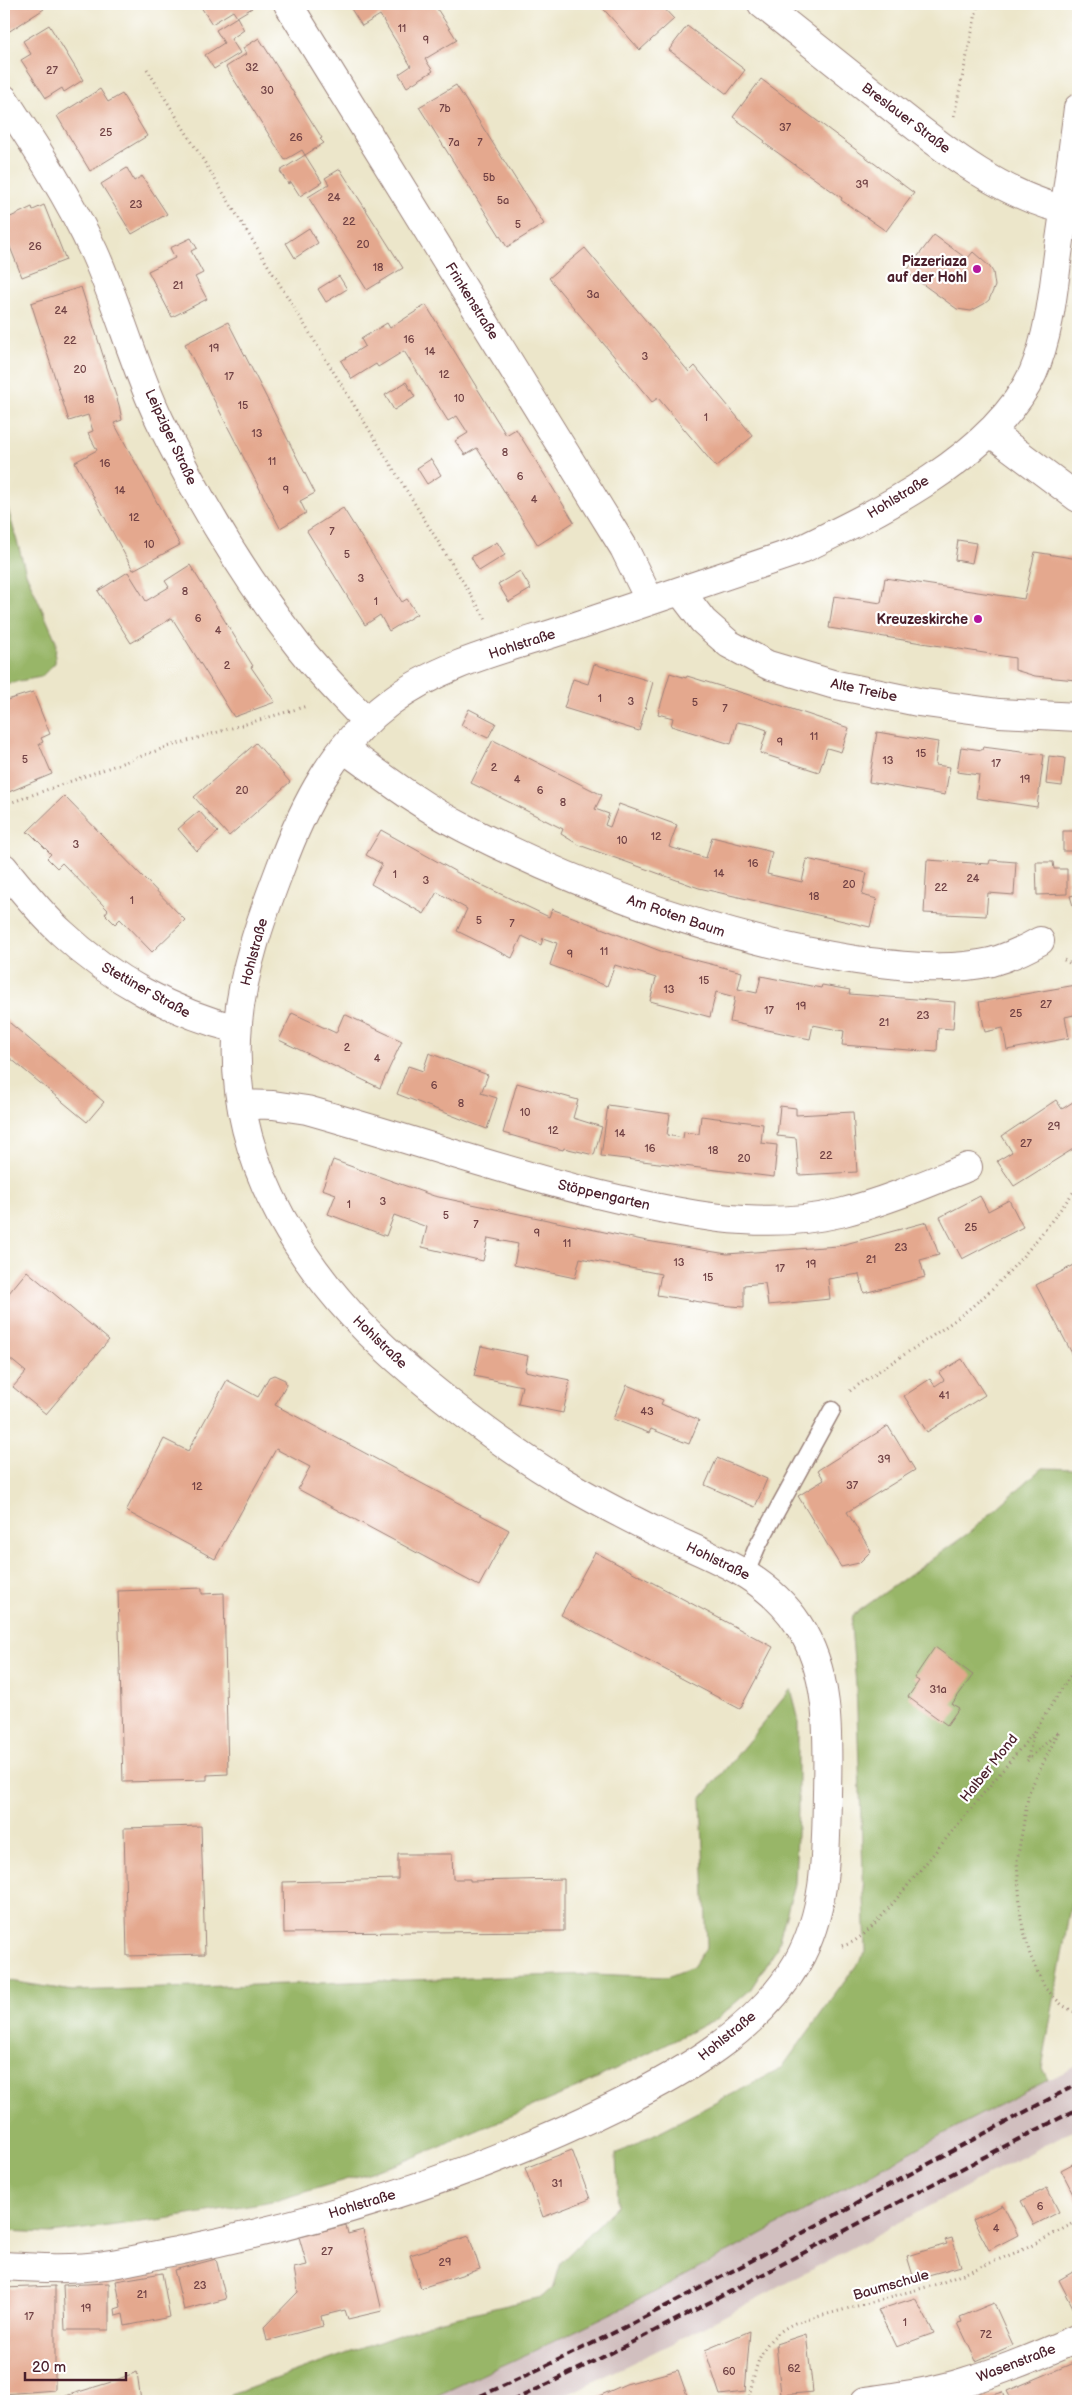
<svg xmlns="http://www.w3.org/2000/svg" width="1082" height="2405" font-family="'Balsamiq Sans',sans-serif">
  <rect width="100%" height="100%" fill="#fff"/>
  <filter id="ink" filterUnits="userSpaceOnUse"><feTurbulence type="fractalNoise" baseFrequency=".02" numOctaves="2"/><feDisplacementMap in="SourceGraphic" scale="10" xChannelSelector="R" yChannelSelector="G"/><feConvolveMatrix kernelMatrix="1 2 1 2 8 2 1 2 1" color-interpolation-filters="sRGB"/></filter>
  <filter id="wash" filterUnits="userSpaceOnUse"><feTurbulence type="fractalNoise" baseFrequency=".0096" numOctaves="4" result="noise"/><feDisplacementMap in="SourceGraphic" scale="20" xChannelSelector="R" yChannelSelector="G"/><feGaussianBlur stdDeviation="1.12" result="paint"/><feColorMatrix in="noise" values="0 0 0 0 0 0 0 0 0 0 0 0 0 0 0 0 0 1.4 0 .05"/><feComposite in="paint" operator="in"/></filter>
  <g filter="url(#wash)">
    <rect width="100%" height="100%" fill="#ece6ca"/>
    <path fill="#d1bfbf" d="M1078,2065V2127L687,2336L554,2401H425L540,2348L663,2288L960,2125Z"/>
    <path fill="#98b668" stroke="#716a4a" d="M4,495L26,573L56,641L55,663L41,677L4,684Z
      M1042,1468L1078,1469V1863L1042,2068L1048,2080L960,2125L663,2288L540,2348L425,2401H221L231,2395L438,2321L542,2297L554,2286L561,2262L618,2205L616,2154L781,2069L866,1952L856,1685L851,1626L853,1615L970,1532Z
      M791,1689L798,1717V1810L795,1884L776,1950L750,1990L718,2018L577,2088L398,2164L278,2200L165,2219L51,2233L4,2231V1980L73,1991L593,1974L667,1977L693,1967L707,1946L701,1799Z"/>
    <g id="blocks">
      <path fill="#e4a88e" d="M4,4H41L44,9L5,34Z
        M199,4H250L252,8L237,17L244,30L231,39L240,53L214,69L205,55L224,43L216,30L237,17L233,11L212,24Z
        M348,4H386L389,8L396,4H434L457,40L425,59L433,71L407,87L399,74L411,66L380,15L362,26Z
        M599,4H660L674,19L640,50Z
        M49,25L83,80L64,92L62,88L46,98L21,60L31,54L23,41Z
        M687,26L745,70L727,94L669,50Z
        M259,38L322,138L320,139L324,143L305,155L302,150L285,160L226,67L246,54L243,48Z
        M761,79L914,193L886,231L841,200L842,198L764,143L765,141L733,117Z
        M456,85L544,224L507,247L419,107Z
        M100,89L108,102L122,94L147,136L90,171L57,116Z
        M305,155L322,182L300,196L291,182L288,184L280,171Z
        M127,168L134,181L142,176L167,214L132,234L101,184Z
        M340,169L403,268L367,290L308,197L329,184L325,178Z
        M44,205L66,260L22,277L4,232V220L32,207L33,210Z
        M309,228L318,243L295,258L286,243Z
        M934,235L967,259L973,252L989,266L993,272L995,286L989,300L984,304L971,311L957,309L906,272Z
        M191,238L197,248L191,251L203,273L195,277L207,299L172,317L148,271L175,258L170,248Z
        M585,248L689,372L695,366L753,436L716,467L658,398L652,402L549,278Z
        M339,276L347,289L326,302L318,289Z
        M81,287L119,405L122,420L114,423L180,545L133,570L75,462L97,450L88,433L93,431L88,415L69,421L31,303Z
        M426,305L506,435L516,429L574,522L538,545L477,448L465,455L455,441L468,433L457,416L448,421L404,351L378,367L376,364L352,379L341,361L365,346L361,339L387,323L390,328Z
        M228,322L315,493L300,501L306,513L280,528L185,344Z
        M406,382L415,397L394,410L385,395Z
        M431,459L441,475L427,484L417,468Z
        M343,508L402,602L407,599L417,614L389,631L380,615L365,625L307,531Z
        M958,540L976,543L972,563L955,560Z
        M497,542L505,555L479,571L471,557Z
        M1035,552L1078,559V672L1076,680L1035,676L1015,670V658L829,628L834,596L881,603L885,578L1024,599Z
        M190,565L253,666L251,667L275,702L234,717L172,618L131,643L98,591L128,572L146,601L169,587L165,581Z
        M520,571L531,589L509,602L498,584Z
        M594,664L653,682L639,731L564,708L573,679L588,684Z
        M670,673L686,678L687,676L746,694L849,728L841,752L827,748L819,772L760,753L767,730L753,725L737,722L731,744L671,726L673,718L658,714Z
        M33,692L50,734L41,738L43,742L39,744L52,774L4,794V701Z
        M469,709L496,723L488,738L461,725Z
        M877,732L938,742L935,765L950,767L945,795L869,782Z
        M493,740L602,795L595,809L609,814L605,825L610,827L619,804L677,825L669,847L706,858L712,837L772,852L767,874L784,878L802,882L807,859L867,873L862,895L877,899L870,927L699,888L579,845L561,834L563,829L471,783Z
        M256,743L290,782L229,836L194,797Z
        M961,747L982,750L983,747L1044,755L1037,807L976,798L979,775L957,772Z
        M1049,756L1065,758L1062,786L1046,784Z
        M64,796L185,920L152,952L120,919L115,924L105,914L108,910L62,863L57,868L47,858L51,854L30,833L27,832Z
        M199,811L218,832L197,851L178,829Z
        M381,830L465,877L549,917L552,909L663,952L742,972L738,989L757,993L761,976L821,988L822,985L850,990L849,994L955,1002L953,1029L938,1028L937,1052L842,1045L844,1031L813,1025L810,1039L730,1022L735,997L716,992L710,1017L650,1001L656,978L615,965L607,986L550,965L557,943L543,938L541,945L522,936L512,958L457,931L467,909L437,892L424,914L371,884L382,864L366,855Z
        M1063,831H1078V851H1063Z
        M927,860L989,864L990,860L1016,862L1014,895L988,893L986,916L924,913Z
        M1036,862H1053L1054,869H1067V894L1037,895Z
        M1078,894V922L1070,896Z
        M1076,985L1078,1014L1065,1017L1069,1038L1007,1050L1003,1028L985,1032L979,1002Z
        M292,1013L336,1033L344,1014L402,1041L380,1088L279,1040Z
        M4,1018L104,1102L87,1122L4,1053Z
        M429,1053L488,1075L481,1093L497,1098L487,1129L397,1094L408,1066L423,1071Z
        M517,1083L578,1100L573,1118L602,1127L594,1155L564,1148L563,1150L503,1133Z
        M1056,1100L1062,1109L1076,1100L1078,1104V1146L1014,1186L997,1161L1012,1152L1002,1136Z
        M608,1105L670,1114L667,1135L683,1138L684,1132L699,1134L701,1116L763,1124L761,1143L777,1145L774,1177L601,1156Z
        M780,1106L796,1108V1115L853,1112L857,1172L799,1175L796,1138L777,1136Z
        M333,1160L434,1196L647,1241L727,1254L838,1246L927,1222L939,1255L920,1260L925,1277L864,1293L859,1274L828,1279L830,1299L768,1305L765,1283L744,1285V1307L719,1305L657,1295L661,1274L600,1262L580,1258L575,1278L514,1265L518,1244L488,1238L483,1261L422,1247L427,1227L394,1215L386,1236L328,1214L336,1194L322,1189Z
        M980,1196L988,1211L1009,1200L1023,1227L962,1259L940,1217Z
        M1078,1263V1360L1076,1361L1036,1285Z
        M27,1271L109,1340L46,1414L13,1387L26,1372L4,1354V1299Z
        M481,1346L528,1356L525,1371L570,1380L563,1413L518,1404L522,1386L474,1376Z
        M962,1359L985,1395L927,1432L904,1396L930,1379L935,1386L944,1380L939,1373Z
        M274,1375L285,1380L286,1385L275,1405L509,1530L479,1586L298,1489L310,1467L276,1449L215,1559L126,1511L164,1439L188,1451L227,1380L258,1397L269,1377Z
        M627,1385L663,1400L661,1404L699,1420L689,1444L651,1429L649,1433L613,1419Z
        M888,1426L915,1470L847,1512L871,1551L859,1563L841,1567L798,1496L824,1480L818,1470Z
        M717,1458L767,1479L755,1507L705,1485Z
        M595,1552L773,1647L740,1709L561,1615Z
        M202,1588V1594L224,1593L228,1774L207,1775V1780L123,1782L118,1591Z
        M935,1647L973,1675L952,1704L959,1708L947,1725L908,1697L919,1681L914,1678Z
        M201,1826L205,1954L127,1956L124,1828Z
        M398,1854H452L453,1879H470V1881L564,1879V1931L284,1933L283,1882L398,1879Z
        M572,2150L590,2199L543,2217L525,2168Z
        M1078,2161V2203L1061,2170Z
        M1047,2188L1059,2212L1034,2225L1021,2201Z
        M1003,2205L1018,2235L989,2250L973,2220Z
        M346,2225L348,2234L363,2230L382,2311L348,2319L345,2310L321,2316L323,2326L267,2341L264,2327L298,2292L294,2268L307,2265L299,2237Z
        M469,2236L480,2269L421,2288L410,2255Z
        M952,2238L961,2266L914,2279L907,2256L947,2244L945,2240Z
        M216,2259L226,2299L184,2310L174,2270Z
        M1078,2269V2317L1059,2280Z
        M162,2273L170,2317L125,2326L123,2314L116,2316L115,2309L121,2307L116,2281Z
        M109,2283V2330H65L63,2285Z
        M55,2286V2390L4,2394V2288Z
        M915,2298L934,2333L896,2347L878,2310Z
        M994,2303L1013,2345L976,2361L958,2323L962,2322L960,2317Z
        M750,2331L745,2392L720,2395L705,2350Z
        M806,2334L813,2392L781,2395L776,2344Z
        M1078,2361V2401H1012L1007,2391Z
        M678,2370L689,2401H601L599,2396L626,2384Z
        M137,2372L141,2401H49L108,2383Z
        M1002,2392L1006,2401H973Z"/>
    </g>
  </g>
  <g filter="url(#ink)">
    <use href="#blocks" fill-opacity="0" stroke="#9b827a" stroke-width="1"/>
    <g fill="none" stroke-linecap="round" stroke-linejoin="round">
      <defs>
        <path id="service" d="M746,1573L757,1547L832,1410"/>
        <path id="minor" d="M288,4L624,548L650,601
          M762,4C798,33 835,62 871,91C930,138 1002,201 1078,212
          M4,99C37,149 69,198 94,252C119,307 134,367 160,421C198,499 243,575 296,643C317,671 343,696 367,722
          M990,432L1078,498
          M680,591L703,621L729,644L768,665L832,684L918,702L999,713L1078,717
          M343,748C383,777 422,807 466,829C589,891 720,939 856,960C900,966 947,972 991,962C1009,957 1024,950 1040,941
          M4,868C22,890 41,914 62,933C111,979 173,1013 237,1029
          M241,1104L273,1105L307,1110C404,1137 499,1170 597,1194C676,1213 759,1232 840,1213C884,1202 926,1184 968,1167
          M4,2266C37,2268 72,2270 105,2265C129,2262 153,2255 177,2251C328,2220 478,2174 617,2105C684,2072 758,2030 797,1963C827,1910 826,1852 827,1794C828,1738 831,1673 798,1624C765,1573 708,1556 655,1531C625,1516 594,1500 565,1483C511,1452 460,1412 412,1372C309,1286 225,1163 238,1023C243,969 261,919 280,869C303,806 335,743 390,702C440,664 505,649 564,630C642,604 720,577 798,551C877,513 995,456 1033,373C1049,336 1053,294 1058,254C1065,206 1072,157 1078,108
          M865,2401C899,2396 934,2392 967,2381C1005,2370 1042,2354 1078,2338"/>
      </defs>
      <use href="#service" stroke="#9b827a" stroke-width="19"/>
      <use href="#minor" stroke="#9b827a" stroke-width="30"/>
      <path stroke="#9b827a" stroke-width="3" stroke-dasharray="1 4" stroke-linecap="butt" d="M147,69L487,621
        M954,116L978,4
        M4,805L167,747L307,706
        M1064,960L1078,968
        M850,1391C891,1361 936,1337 975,1304C1015,1271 1047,1227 1078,1186
        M1034,1732L1027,1761L1059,1731L1029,1792L1017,1861L1021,1919L1030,1955L1045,1988L1062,2005L1078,2014
        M842,1946C863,1941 880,1918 894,1902L1034,1732L1074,1670L1078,1669
        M748,2401C757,2365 758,2340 795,2323L941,2283L1027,2248L1078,2221"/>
      <use href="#service" stroke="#fff" stroke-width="16"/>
      <use href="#minor" stroke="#fff" stroke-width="28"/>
      <path stroke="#4a1f2b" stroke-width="4" stroke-dasharray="8 4" stroke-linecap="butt" d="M469,2401C679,2309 875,2189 1078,2084
        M512,2401C704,2311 888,2204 1078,2109"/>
    </g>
  </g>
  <g fill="#b5179e" stroke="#fff" stroke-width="2">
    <circle cx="977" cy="269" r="5"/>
    <circle cx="978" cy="619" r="5"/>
  </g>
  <g text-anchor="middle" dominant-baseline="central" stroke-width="4.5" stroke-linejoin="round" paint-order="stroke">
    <g font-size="11" fill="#704144">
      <text x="402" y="28">11</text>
      <text x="426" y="40">9</text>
      <text x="252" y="67">32</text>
      <text x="52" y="70">27</text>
      <text x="267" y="90">30</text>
      <text x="445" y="108">7b</text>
      <text x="785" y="127">37</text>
      <text x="106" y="132">25</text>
      <text x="296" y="137">26</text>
      <text x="454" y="142">7a</text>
      <text x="480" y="142">7</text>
      <text x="489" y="177">5b</text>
      <text x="862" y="184">39</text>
      <text x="334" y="197">24</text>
      <text x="503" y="200">5a</text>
      <text x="136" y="204">23</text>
      <text x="349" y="221">22</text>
      <text x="518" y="224">5</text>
      <text x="363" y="244">20</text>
      <text x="35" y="246">26</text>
      <text x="378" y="267">18</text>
      <text x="178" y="285">21</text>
      <text x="593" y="294">3a</text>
      <text x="61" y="310">24</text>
      <text x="409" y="339">16</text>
      <text x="70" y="340">22</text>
      <text x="214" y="348">19</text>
      <text x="430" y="351">14</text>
      <text x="645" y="356">3</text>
      <text x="80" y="369">20</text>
      <text x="444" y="374">12</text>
      <text x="229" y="376">17</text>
      <text x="459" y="398">10</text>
      <text x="89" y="399">18</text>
      <text x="243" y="405">15</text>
      <text x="706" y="417">1</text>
      <text x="257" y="433">13</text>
      <text x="505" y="452">8</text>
      <text x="272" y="461">11</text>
      <text x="105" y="463">16</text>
      <text x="520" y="476">6</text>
      <text x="120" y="490">14</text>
      <text x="286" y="490">9</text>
      <text x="534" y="499">4</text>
      <text x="134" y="517">12</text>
      <text x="332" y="531">7</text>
      <text x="149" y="544">10</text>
      <text x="347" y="554">5</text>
      <text x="361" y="578">3</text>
      <text x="185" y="591">8</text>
      <text x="376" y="601">1</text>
      <text x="198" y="618">6</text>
      <text x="218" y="630">4</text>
      <text x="227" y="665">2</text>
      <text x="600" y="698">1</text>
      <text x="631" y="701">3</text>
      <text x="695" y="702">5</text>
      <text x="725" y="708">7</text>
      <text x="814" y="736">11</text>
      <text x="780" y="742">9</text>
      <text x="921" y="753">15</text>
      <text x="25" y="759">5</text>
      <text x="888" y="760">13</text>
      <text x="996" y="763">17</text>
      <text x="494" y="767">2</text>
      <text x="517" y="779">4</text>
      <text x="1025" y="779">19</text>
      <text x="242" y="790">20</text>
      <text x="540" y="790">6</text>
      <text x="563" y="802">8</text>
      <text x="656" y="836">12</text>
      <text x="622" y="840">10</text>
      <text x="76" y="844">3</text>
      <text x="753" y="863">16</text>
      <text x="719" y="873">14</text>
      <text x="395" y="874">1</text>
      <text x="973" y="878">24</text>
      <text x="426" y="880">3</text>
      <text x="849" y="884">20</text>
      <text x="941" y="887">22</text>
      <text x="814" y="896">18</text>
      <text x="132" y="900">1</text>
      <text x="479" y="920">5</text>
      <text x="512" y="923">7</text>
      <text x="604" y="951">11</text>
      <text x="570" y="954">9</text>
      <text x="704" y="980">15</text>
      <text x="669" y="989">13</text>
      <text x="1046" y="1004">27</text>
      <text x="801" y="1006">19</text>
      <text x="769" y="1010">17</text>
      <text x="1016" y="1013">25</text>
      <text x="923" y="1015">23</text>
      <text x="884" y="1022">21</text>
      <text x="347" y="1047">2</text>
      <text x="377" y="1058">4</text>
      <text x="434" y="1085">6</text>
      <text x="461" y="1103">8</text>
      <text x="525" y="1112">10</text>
      <text x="1054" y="1126">29</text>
      <text x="553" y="1130">12</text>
      <text x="620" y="1133">14</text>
      <text x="1026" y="1143">27</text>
      <text x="650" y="1148">16</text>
      <text x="713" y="1150">18</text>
      <text x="826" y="1155">22</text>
      <text x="744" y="1158">20</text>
      <text x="383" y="1201">3</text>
      <text x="349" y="1204">1</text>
      <text x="446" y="1215">5</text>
      <text x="476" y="1224">7</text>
      <text x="971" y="1227">25</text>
      <text x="537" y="1233">9</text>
      <text x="567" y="1243">11</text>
      <text x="901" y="1247">23</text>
      <text x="871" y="1259">21</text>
      <text x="679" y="1262">13</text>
      <text x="811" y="1264">19</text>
      <text x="780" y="1268">17</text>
      <text x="708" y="1277">15</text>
      <text x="944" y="1395">41</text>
      <text x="647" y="1411">43</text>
      <text x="884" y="1459">39</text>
      <text x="852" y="1485">37</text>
      <text x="197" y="1486">12</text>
      <text x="938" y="1689">31a</text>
      <text x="557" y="2183">31</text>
      <text x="1040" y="2206">6</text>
      <text x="996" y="2228">4</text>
      <text x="327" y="2251">27</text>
      <text x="445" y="2262">29</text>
      <text x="200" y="2285">23</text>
      <text x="142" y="2294">21</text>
      <text x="86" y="2308">19</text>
      <text x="29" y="2316">17</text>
      <text x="905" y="2322">1</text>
      <text x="986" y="2334">72</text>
      <text x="794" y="2368">62</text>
      <text x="729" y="2371">60</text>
    </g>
    <g font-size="14" fill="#4a1f2b" stroke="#fff">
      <text transform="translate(906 118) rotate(37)">Breslauer Straße</text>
      <text transform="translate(472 301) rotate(58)">Frinkenstraße</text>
      <text transform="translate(171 437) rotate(65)">Leipziger Straße</text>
      <text transform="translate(898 497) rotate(-31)">Hohlstraße</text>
      <text transform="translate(522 644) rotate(-18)">Hohlstraße</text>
      <text transform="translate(864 690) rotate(12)">Alte Treibe</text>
      <text transform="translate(676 916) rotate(19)">Am Roten Baum</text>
      <text transform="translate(254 952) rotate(-75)">Hohlstraße</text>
      <text transform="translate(146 990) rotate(29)">Stettiner Straße</text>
      <text transform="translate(604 1195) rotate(13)">Stöppengarten</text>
      <text transform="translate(380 1342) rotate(44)">Hohlstraße</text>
      <text transform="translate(718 1561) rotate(26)">Hohlstraße</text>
      <text transform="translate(989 1768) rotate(-51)">Halber Mond</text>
      <text transform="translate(727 2036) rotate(-39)">Hohlstraße</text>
      <text transform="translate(362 2204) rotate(-17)">Hohlstraße</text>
      <text transform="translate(891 2285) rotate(-16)">Baumschule</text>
      <text transform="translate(1016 2363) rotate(-21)">Wasenstraße</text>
    </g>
    <g font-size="14" font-weight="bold" fill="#4a1f2b" stroke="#fff" text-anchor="end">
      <text x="967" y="261">Pizzeriaza<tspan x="967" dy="16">auf der Hohl</tspan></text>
      <text x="968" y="619">Kreuzeskirche</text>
    </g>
  </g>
  <rect width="1082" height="2405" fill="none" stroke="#fff" stroke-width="20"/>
  <path d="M25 2372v8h101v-8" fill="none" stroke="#4a1f2b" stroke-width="2.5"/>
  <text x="32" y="2372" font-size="15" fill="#4a1f2b" stroke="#ffffff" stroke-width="4" paint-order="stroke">20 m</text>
</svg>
